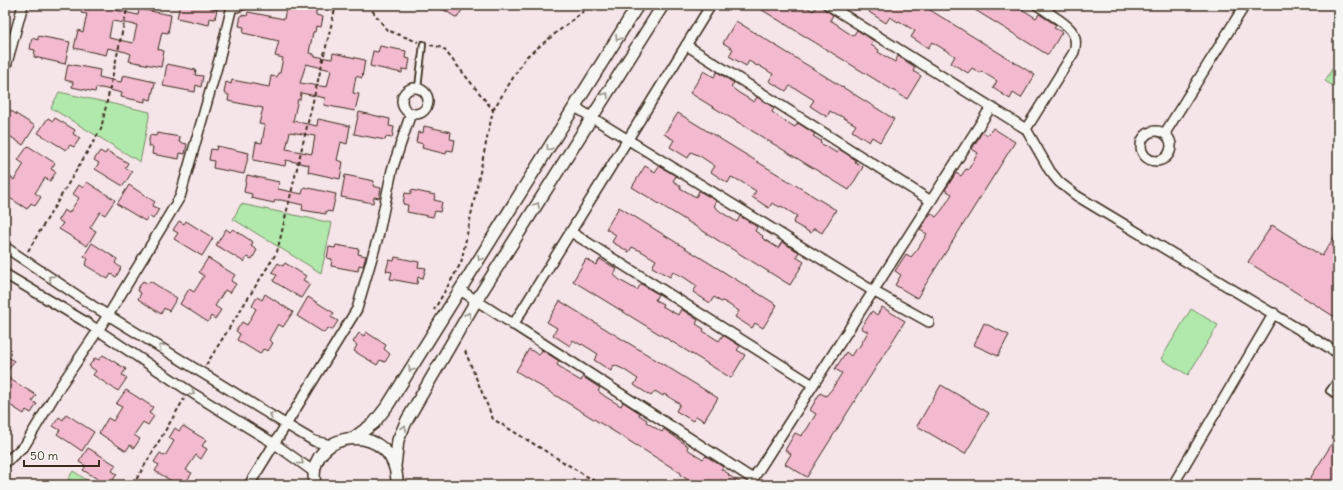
<svg xmlns="http://www.w3.org/2000/svg" width="1343" height="490" font-family="Delius,sans-serif">
  <rect width="100%" height="100%" fill="#f5e4e8"/>
  <filter id="ink" filterUnits="userSpaceOnUse"><feTurbulence type="fractalNoise" baseFrequency=".025" numOctaves="2"/><feDisplacementMap in="SourceGraphic" scale="8" xChannelSelector="R" yChannelSelector="G"/><feConvolveMatrix kernelMatrix="1 2 1 2 8 2 1 2 1" color-interpolation-filters="sRGB"/></filter>
  <g filter="url(#ink)">
    <path fill="#b1e9ac" stroke="#768a65" d="M1338,59V89L1325,81Z
      M59,92L150,112L140,162L51,108Z
      M241,204L332,223L321,273L233,219Z
      M1191,309L1218,325L1188,375L1161,359Z
      M73,471L94,485H65Z"/>
    <path fill="#f3bacf" stroke="#3b2a1e" fill-rule="evenodd" d="M83,5H116L115,10L138,15L139,9L171,15L168,33L162,32L158,49L164,51L161,67L129,61L131,54L126,52L108,48L106,55L74,48L78,30L83,32L87,14L81,13ZM112,21L137,25L133,43L109,38Z
      M180,5H210V8L217,9L215,19L210,18L209,25L177,18Z
      M436,5H465L457,18Z
      M754,5H803L813,11L818,5L833,15L830,20L838,25V26L853,36L857,30L874,41L871,45L879,50L878,52L895,62L898,56L915,67L913,71L921,76L907,99Z
      M874,5H922L1035,75L1021,98L1013,93L1010,99L993,88L997,81L981,71L980,73L972,68L968,73L951,63L955,56L932,42L928,48L911,37L915,31L899,21L898,22L890,17L886,23L869,12Z
      M967,5H1022L1020,8L1036,18L1039,14L1056,25L1054,28L1062,32L1048,55Z
      M293,6L316,10V15L323,17L321,27L316,26L315,32H313L309,53L314,54V56L332,59L333,53L365,60L362,78L356,76L353,93L359,94L355,111L324,105L325,98L306,94L301,93L300,100L298,99L293,121L317,126L318,119L350,126L347,144L341,142L337,160L343,162L340,179L308,172L309,165L286,160L285,166L253,160L256,142L262,143L265,125L259,124L263,108L228,101L229,95L224,93L226,82L231,84L232,80L269,87L271,76L277,77L278,73H280L283,58L275,56L279,41L243,33L244,27L239,26L241,15L247,16L248,12L284,19L286,8L292,9ZM306,64L331,70L327,87L300,83ZM290,132L315,136L312,154L286,149Z
      M736,21L894,119L880,142L872,137L869,142L852,131L856,125L839,115L838,116L830,111L827,117L810,106L814,100L798,90L790,86L786,91L769,81L773,74L758,65L757,66L749,61L746,66L729,56L733,49L723,43Z
      M38,36L70,42L65,64L34,57L35,50L30,49L32,38L38,40Z
      M380,46L406,51L405,58L410,59L408,70L402,69V73L370,66L373,51L378,52Z
      M68,64L100,70L99,77L116,81L121,82L123,75L155,82L151,100L145,98V102L121,97L122,93L102,88H96L95,92L72,87L73,82L65,80Z
      M167,64L196,70L195,75L203,76L201,87L196,85L195,92L163,86Z
      M704,71L714,77L717,72L734,83L731,87L739,93L754,102L757,97L774,108L772,112L780,118L795,127L798,123L815,134L813,136L821,141L820,143L837,153L839,149L856,160L855,162L863,167L849,190L690,93Z
      M8,109L35,126L23,145L5,133V114Z
      M359,112L390,119L389,126L394,127L392,138L386,137L385,140L354,134Z
      M678,113L836,210L822,233L814,228L811,233L793,223L797,216L781,206L780,207L772,203L769,208L752,197L756,191L740,181L731,177L728,183L711,172L715,166L700,156L691,152L688,158L670,147L674,140L664,134Z
      M48,118L53,121L55,118L75,130L73,134L80,138L74,147L70,145L66,150L38,133Z
      M424,126L451,132L450,139L455,140L453,151L447,150L446,154L422,148L423,144L416,142L418,132L423,133Z
      M993,128L1015,142L917,298L895,285L901,275L895,271L906,254L911,257L917,250L927,234L920,230L931,213L936,217L942,210L952,194L945,190L956,173L961,176L966,169L968,170L978,153L972,149L982,132L988,135Z
      M157,133L180,137L179,142L187,144L185,154L180,153L179,159L152,154L153,147L148,146L150,135L156,136Z
      M28,146L55,163L51,169L56,172L50,181L45,178L35,193L41,197L35,206L31,203L27,209L5,195L8,189L5,187V183L9,176L14,180L24,164L18,160Z
      M217,146L249,153L244,174L213,168L214,161L209,160L211,149L216,150Z
      M100,151L105,154L107,151L128,163L125,168L132,172L123,186L95,169L99,163L94,160Z
      M645,166L655,172L659,166L676,176L673,181L681,186L680,188L696,197L699,191L717,201L714,206L721,212L737,222L740,216L757,227L755,231L763,236L762,238L778,248L782,242L799,252L796,257L804,262L790,285L632,187Z
      M247,175L279,182L278,189L297,193L302,194L304,187L336,194L332,212L326,211V214L302,210L303,205L281,200H275L274,203L251,198L252,194L244,192Z
      M345,175L374,181L373,186L381,188L379,198L374,197L373,203L341,197Z
      M87,182L115,200L105,215L100,212L90,228L96,231L87,246L59,229L63,223L58,220L64,210L69,213L79,198L73,194L79,185L83,188Z
      M129,185L155,202L152,206L159,209L153,219L149,216L145,221L117,204Z
      M411,190L435,195L434,200L442,202L440,212L435,211L433,217L407,212L408,205L403,204L405,193L411,194Z
      M619,207L777,305L763,328L755,323L752,328L735,317L739,311L723,301L721,302L714,297L710,303L693,292L697,286L682,276L673,272L670,277L652,267L656,260L641,251L632,247L629,252L612,242L616,235L606,229Z
      M179,221L184,224L186,221L213,238L202,256L174,239L178,233L173,230Z
      M1272,225L1322,256L1338,231V319L1248,262Z
      M226,229L230,232L233,229L253,242L251,246L257,250L252,259L247,257L244,262L216,245Z
      M92,243L117,259L115,263L121,268L116,277L111,274L108,279L85,265L88,259L84,256Z
      M336,245L359,249L358,254L366,256L363,266L359,265L358,271L331,266L332,259L327,258L329,247L335,248Z
      M395,257L419,262L418,267L426,268L423,278L418,277L417,284L390,279L392,272L386,271L389,260L394,261Z
      M208,258L235,275L231,281L236,284L230,293L225,290L215,306L221,310L215,319L211,316L208,322L180,304L189,289L194,292L204,276L199,272Z
      M586,259L596,265L600,259L617,269L614,275L621,281L637,290L641,284L658,294L655,300L663,304L662,306L678,315L681,309L698,320L696,324L704,329L703,331L719,341L723,335L740,346L737,350L745,355L731,378L573,281Z
      M278,263L283,266L285,263L306,276L303,280L310,284L301,298L273,281L277,275L272,272Z
      M143,281L148,284L150,281L177,298L169,311L164,308L161,314L138,299L141,293L137,290Z
      M265,294L293,312L283,327L278,324L269,340L273,343L268,351L263,349L260,354L237,340L240,334L236,331L242,322L247,325L256,309L252,306L257,297L262,300Z
      M308,297L334,313L331,317L338,321L332,330L328,328L324,333L297,316Z
      M560,301L718,398L704,421L696,416L693,421L676,411L680,404L664,394L663,396L655,391L651,396L634,385L638,379L623,369L614,365L611,371L594,360L598,354L582,344L581,345L573,340L570,346L553,335L557,328L547,322Z
      M882,307L905,321L807,477L785,464L791,454L785,450L795,433L801,436L807,429L816,414L810,410L820,393L826,396L832,389L842,373L835,369L846,352L851,356L856,348L858,349L868,332L861,328L872,311L877,315Z
      M984,323L1009,335L998,356L974,345Z
      M366,332L386,345L384,349L390,354L385,362L380,360L377,365L354,351L357,345L353,342L359,333L364,336Z
      M529,349L539,355L542,350L559,361L557,365L565,370L564,371L581,381L583,377L600,388L598,391L606,397L621,406L623,402L640,413L639,415L647,420L646,422L662,432L664,429L688,446L687,449L703,459L706,456L723,467L721,469L729,474L728,475L744,485H697L680,475L681,473L516,371Z
      M5,355L14,361L5,375Z
      M103,355L126,369L122,375L127,378L118,391L93,375L96,371L89,366L95,358L99,360Z
      M5,376L36,395L32,401L37,404L31,413L26,410L24,414L5,402Z
      M941,385L989,413L965,454L917,426Z
      M126,390L153,407L149,413L154,416L148,425L143,422L134,435L140,439L134,448L130,445L126,451L99,433L108,418L113,421L122,407L116,404Z
      M66,414L94,432L82,451L57,434L60,430L53,426L59,417L63,420Z
      M183,426L206,440L202,446L207,449L201,459L196,455L186,470L192,473L186,482L182,480L178,485L155,471L159,465L154,462L160,453L165,456L174,441L169,438L175,428L179,431Z
      M1333,442L1338,445V485H1306Z
      M88,448L116,465L112,471L117,474L111,483L106,480L104,483L83,470L86,466L79,462Z"/>
    <g fill="none" stroke-linecap="round" stroke-linejoin="round">
      <defs>
        <path id="service" d="M418,88L423,44
          M1338,378L1329,391L1338,397"/>
        <path id="minor" d="M229,5L237,7L242,5
          M828,5L1026,129
          M1037,5L1046,11
          M1050,5L1046,11C1062,22 1081,30 1074,52L1026,129L1050,171L1059,182L1077,196L1338,353
          M686,45L931,201
          M5,70L23,5
          M402 101a13 13 0 1 1 26 0a13 13 0 1 1-26 0Z
          M575,107L873,291L929,322
          M1141 146a15 15 0 1 1 30 0a15 15 0 1 1-30 0Z
          M1165,133L1245,5
          M571,232L813,385
          M5,247L93,306L287,425L314,441L331,445
          M5,274L84,321L189,391L275,444L314,472
          M460,290L753,479L991,107
          M513,325L711,5
          M5,463L25,445L61,385L109,314L180,197L219,60L232,6
          M249,485L357,309L378,237L392,170L411,113
          M1173,485L1274,313"/>
        <path id="tertiary" d="M355,437L374,423L388,405L638,5
          M395,466L398,440L407,420L476,301L663,5
          M315,485C304,428 398,418 397,485"/>
      </defs>
      <use href="#service" stroke="#3b2a1e" stroke-width="8"/>
      <use href="#minor" stroke="#3b2a1e" stroke-width="12"/>
      <use href="#tertiary" stroke="#3b2a1e" stroke-width="14"/>
      <path stroke="#3b2a1e" stroke-width="2" stroke-dasharray="4 3" stroke-linecap="butt" d="M368,5L387,30L418,42
        M430,45L443,48L493,110L461,263L434,310
        M493,110L526,57L591,5
        M28,251L101,129L128,5
        M465,351L493,419L601,485
        M206,365L277,252L336,5
        M133,485L184,399"/>
      <use href="#service" stroke="#f6f6f2" stroke-width="4.5"/>
      <use href="#minor" stroke="#f6f6f2" stroke-width="9"/>
      <use href="#tertiary" stroke="#f6f6f2" stroke-width="11"/>
    </g>
    <defs><path id="oneway-chevron" d="M-2-3.5L2.5 0L-2 3.5" fill="none" stroke-width="1.6" stroke-linecap="round" stroke-linejoin="round"/></defs>
    <g stroke="#989088">
      <use href="#oneway-chevron" transform="translate(618 38) rotate(122)"/>
      <use href="#oneway-chevron" transform="translate(606 95) rotate(-58)"/>
      <use href="#oneway-chevron" transform="translate(549 148) rotate(122)"/>
      <use href="#oneway-chevron" transform="translate(537 205) rotate(-58)"/>
      <use href="#oneway-chevron" transform="translate(480 258) rotate(122)"/>
      <use href="#oneway-chevron" transform="translate(51 278) rotate(-146)"/>
      <use href="#oneway-chevron" transform="translate(468 315) rotate(-60)"/>
      <use href="#oneway-chevron" transform="translate(161 347) rotate(-148)"/>
      <use href="#oneway-chevron" transform="translate(411 369) rotate(122)"/>
      <use href="#oneway-chevron" transform="translate(192 393) rotate(32)"/>
      <use href="#oneway-chevron" transform="translate(272 415) rotate(-149)"/>
      <use href="#oneway-chevron" transform="translate(404 428) rotate(-65)"/>
      <use href="#oneway-chevron" transform="translate(301 462) rotate(36)"/>
    </g>
  </g>
  <rect width="1343" height="490" fill="none" stroke="#f6f6f2" stroke-width="20"/>
  <rect x="10" y="10" width="1323" height="470" fill="none" stroke="#3b2a1e" stroke-width="1.5" filter="url(#ink)"/>
  <path d="M24 460v6h75v-6" fill="none" stroke="#3b2a1e" stroke-width="2"/>
  <text x="30" y="460" font-size="12" fill="#3b2a1e" stroke="#f6f6f2" stroke-width="3" paint-order="stroke">50 m</text>
</svg>
